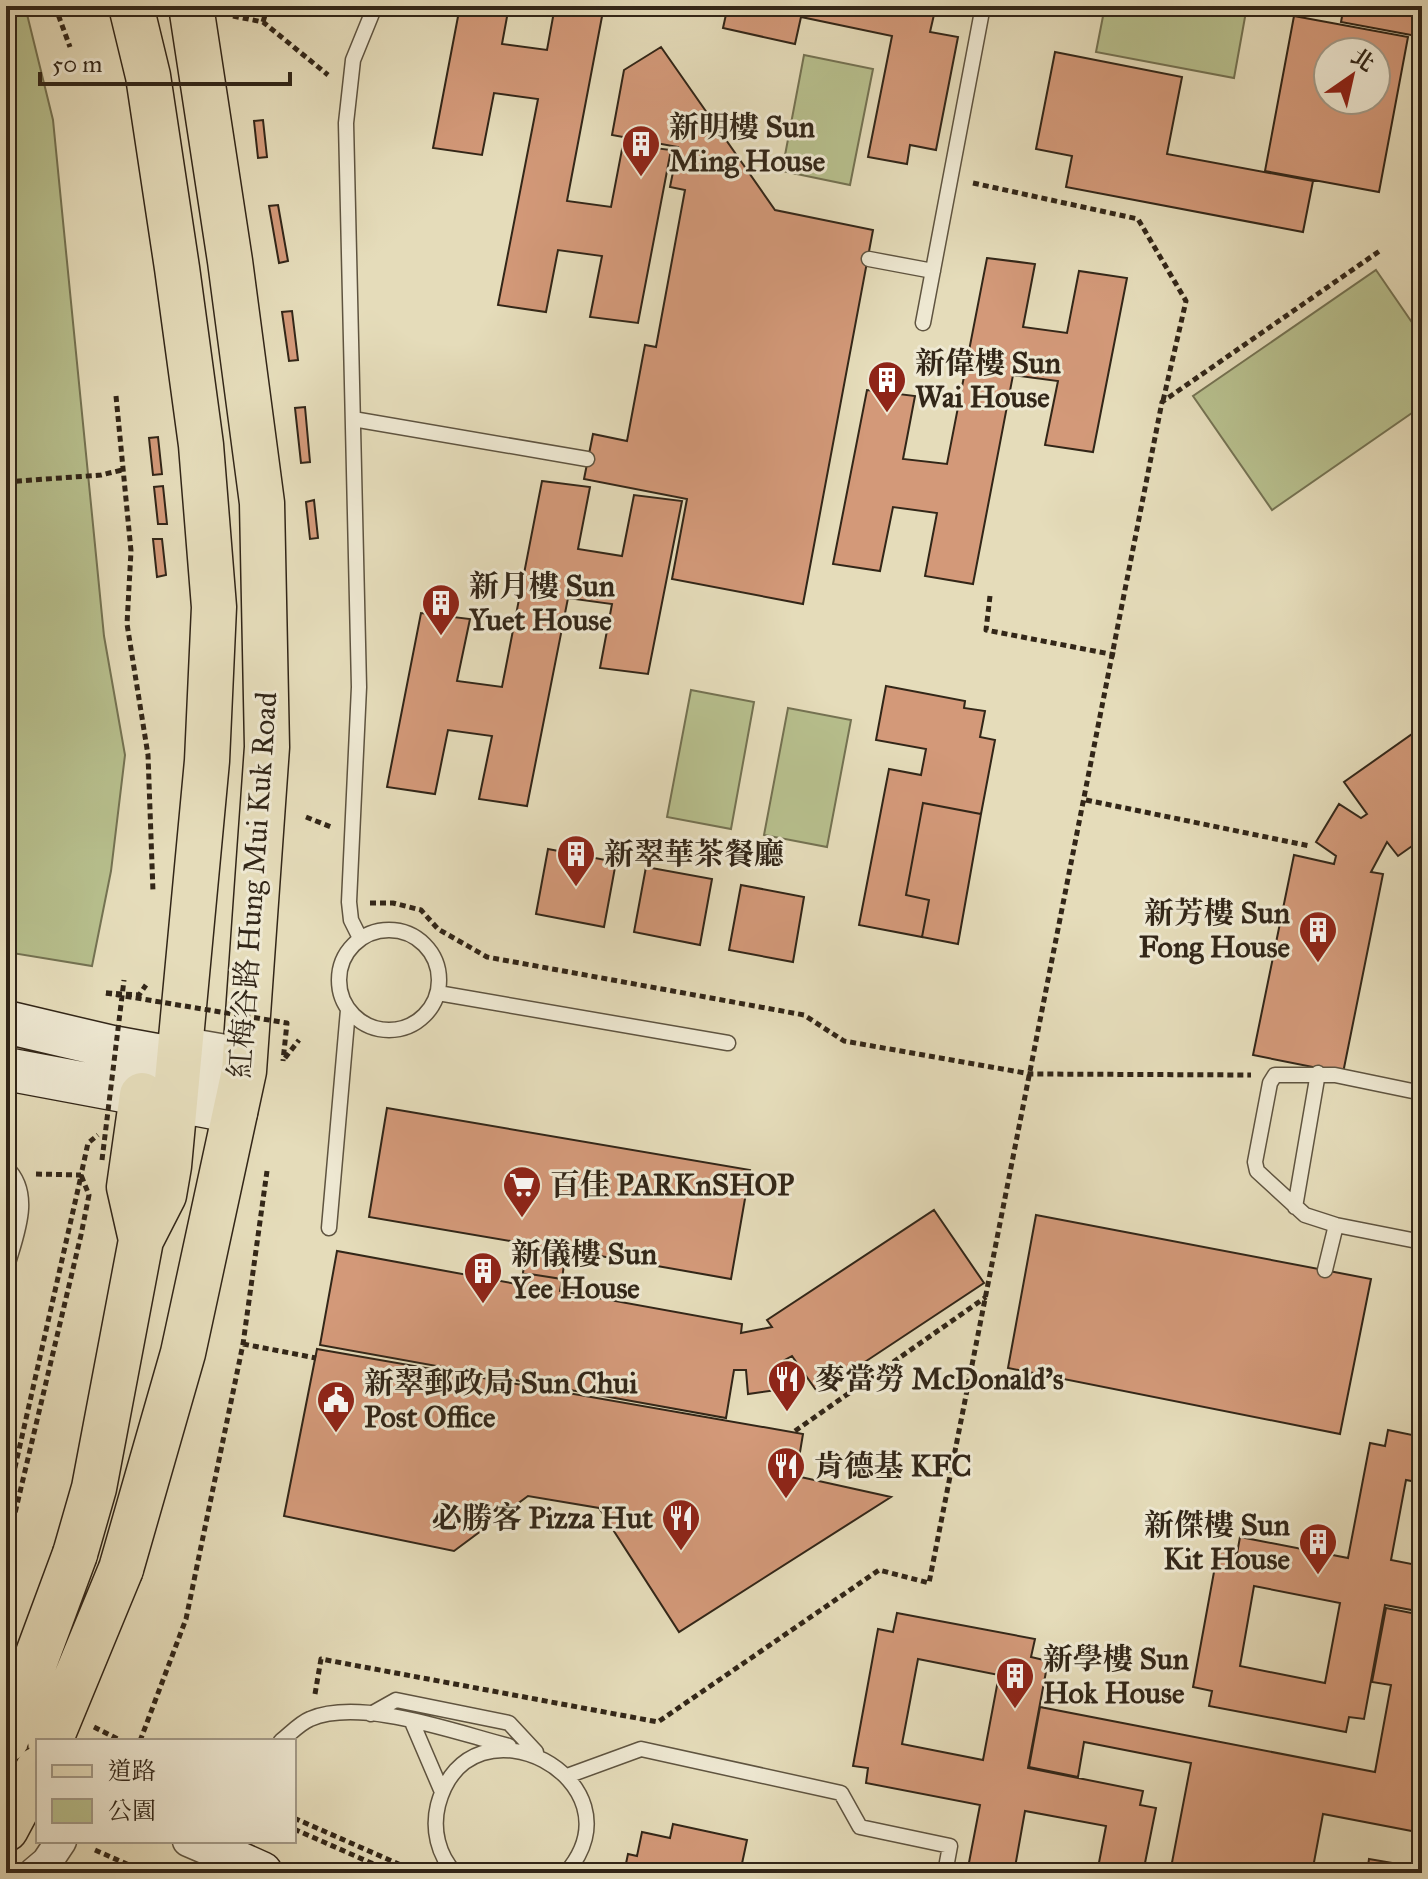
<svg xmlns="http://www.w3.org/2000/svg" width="1428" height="1879" font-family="'IM FELL Great Primer','Noto Serif TC',serif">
  <rect width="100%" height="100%" fill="#e5dcba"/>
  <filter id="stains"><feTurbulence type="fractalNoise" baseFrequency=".0025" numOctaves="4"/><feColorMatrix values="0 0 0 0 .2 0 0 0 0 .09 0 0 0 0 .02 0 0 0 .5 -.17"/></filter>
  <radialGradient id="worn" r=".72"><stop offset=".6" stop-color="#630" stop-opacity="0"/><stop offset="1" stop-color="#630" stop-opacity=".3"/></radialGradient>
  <path fill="#b7bf8d" stroke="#747252" stroke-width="2" d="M6,6H25L53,120L104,636L125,755L111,871L92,966L6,952Z
    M1105,6H1247L1234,78L1096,52Z
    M804,55L873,69L850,185L782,171Z
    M1376,270L1422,337V406L1272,510L1193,396Z
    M691,690L754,702L731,829L667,817Z
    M788,708L851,720L827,847L764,835Z"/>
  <path fill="#d39979" stroke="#322618" stroke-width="2" fill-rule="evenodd" d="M460,6H509L502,44L547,50L555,6H604L567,201L611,207L623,144L671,150L638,323L590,317L602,256L558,250L546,312L498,305L538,99L494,93L482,155L433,148Z
    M709,6H936L930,32L958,37L936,150L910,145L907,164L868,157L892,36L801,17L795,44L723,28L727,10Z
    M1344,6H1422V37L1341,22Z
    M1294,16L1408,37L1379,192L1265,171ZM1328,52H1376V100H1328Z
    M661,47L775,210L873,230L803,604L672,579L687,499L584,479L593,434L627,441L645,345L656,347L685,190L670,187L678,147L612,135L624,70Z
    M1055,52L1182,77L1167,154L1313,181L1303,232L1066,187L1072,156L1036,149Z
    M263,120L267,157L258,158L254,121Z
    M278,205L288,261L279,263L269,206Z
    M987,258L1035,264L1023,327L1067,333L1079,271L1127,278L1093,452L1045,445L1058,381L1013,375L973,584L925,576L937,513L893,507L880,571L833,564L867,390L915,396L903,459L947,464Z
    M292,311L298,360L289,361L282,312Z
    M305,407L310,462L301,463L295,408Z
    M158,437L162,474L153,475L149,438Z
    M542,481L590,487L578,549L622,556L634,495L682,501L648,674L600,668L612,604L568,598L527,806L479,799L492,736L448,730L435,794L387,787L421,613L470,619L457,681L502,687Z
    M163,486L167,524H158L154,487Z
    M314,500L318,538L310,539L306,502Z
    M153,539H162L166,575L157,577Z
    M886,686L965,701L964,708L985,711L980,737L995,740L981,814L923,803L906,895L929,900L922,937L859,925L889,769L921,775L926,749L876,740Z
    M1422,727V839L1398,856L1387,842L1371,872L1383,874L1343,1073L1253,1055L1294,855L1334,864L1336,856L1316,842L1339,804L1361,818L1367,814L1344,782Z
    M923,803L981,814L958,944L922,937L929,900L906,895Z
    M548,849L616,862L604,927L536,914Z
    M646,867L712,879L700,945L634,932Z
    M741,885L804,897L793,962L729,950Z
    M387,1108L750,1170L731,1279L566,1250L562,1279L523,1273L528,1244L369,1217Z
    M934,1210L984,1283L818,1393L792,1356L783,1361L792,1388L748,1394L746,1370H734L726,1418L320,1345L337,1251L522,1285L523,1273L562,1279L560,1291L742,1324L741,1333L772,1327L767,1320Z
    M1036,1215L1371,1279L1340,1434L1008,1368Z
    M317,1349L803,1434L796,1476L891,1497L679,1632L599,1508L528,1496L454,1551L284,1516Z
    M1388,1430L1422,1437V1483L1406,1480L1391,1560L1422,1566V1612L1385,1605L1364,1719L1349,1717L1346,1732L1209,1706L1212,1691L1193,1687L1218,1550L1237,1554L1240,1537L1348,1558L1370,1443L1385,1446ZM1254,1586L1340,1603L1325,1683L1240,1666Z
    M1386,1608L1422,1615V1833L1323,1814L1312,1873H1170L1191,1763L1084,1742L1078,1777L1029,1767L1040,1707L1375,1772L1391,1685L1372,1682Z
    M897,1613L1035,1639L1031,1657L1048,1661L1028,1768L1143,1791L1140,1805L1156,1808L1143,1873H1097L1106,1826L1025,1811L1014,1873H967L980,1805L866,1783L868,1768L853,1766L878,1629L893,1632ZM918,1659L999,1675L983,1760L902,1744Z
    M673,1824L747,1840L740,1873H624L628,1854L637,1856L642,1832L670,1838Z
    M1369,1859L1422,1868V1873H1367Z"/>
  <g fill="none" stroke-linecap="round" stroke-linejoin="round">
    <defs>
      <path id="lane" d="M869,259L933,271
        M923,323L983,6
        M353,419L587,459
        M339 980a50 50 0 1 1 100 0a50 50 0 1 1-100 0Z
        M360,938L351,920L349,902L359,687L346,123L353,60L375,6
        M438,993L728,1043
        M185,1035L243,1045
        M1422,1093L1335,1075H1275L1270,1083L1255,1162L1257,1171L1305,1215L1336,1225L1422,1242
        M6,1167C35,1195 15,1237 6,1270
        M1295,1207L1318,1073
        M329,1228L348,1010
        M1325,1270L1336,1225
        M371,1714L396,1700L509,1723L536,1752
        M412,1722L442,1792
        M281,1741C290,1734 300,1723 310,1719C361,1697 457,1733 509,1746
        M567,1776L641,1749L841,1793L860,1827L950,1846L945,1873
        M455,1873C438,1855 432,1829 438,1805C469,1688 646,1780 566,1873"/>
      <path id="street" d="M188,1841L223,1856
        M34,1873L47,1862L61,1841"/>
      <path id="secondary" d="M6,1022L112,1047L244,1071
        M6,1069L236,1112
        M223,1856L261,1873"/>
      <path id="primary" d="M141,1240L129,1187L142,1095
        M75,1554L94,1488L141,1240L164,1195L169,1166L207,761L214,607L201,445L177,268L148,76L131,6
        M121,1569L183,1353L244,1071L267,747L262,503L230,261L191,6
        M6,1829L38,1769"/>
    </defs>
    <use href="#lane" stroke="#5f5440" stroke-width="17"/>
    <use href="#street" stroke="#5f5440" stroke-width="33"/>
    <use href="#secondary" stroke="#322618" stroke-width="45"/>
    <use href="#primary" stroke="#322618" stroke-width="47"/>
    <path stroke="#322618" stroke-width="5" stroke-dasharray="6 4" stroke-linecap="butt" d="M55,6L70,47
      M233,16L263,22L328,75
      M263,22L266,12
      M973,183L1138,219L1186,301L1163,401
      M116,396L131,551L127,624L148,755L153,892
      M6,482L101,475L122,470
      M990,596L986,630L1115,655
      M1086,800L1310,846
      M306,817L331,827
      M370,903H393L421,910L438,929L487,957L804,1015L844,1041L1031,1074L1251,1075
      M106,993L139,995L146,985
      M285,1058L299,1040
      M36,1174L81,1175L88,1143L98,1135
      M243,1344L316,1358
      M795,1431L986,1297
      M6,1507L81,1176
      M6,1551L81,1235L89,1195L81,1175
      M315,1694L321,1659L658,1722L879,1570L929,1583L1162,402L1381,250
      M94,1727L122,1741
      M140,1741L186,1619L243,1344L267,1171
      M294,1818L419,1873
      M294,1829L394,1873
      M95,1850L147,1873"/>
    <use href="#lane" stroke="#eee8d2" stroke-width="14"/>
    <use href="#street" stroke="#eee8d2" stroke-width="30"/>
    <use href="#secondary" stroke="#eee8d2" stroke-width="42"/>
    <use href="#primary" stroke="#e5dcba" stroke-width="44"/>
    <defs>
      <path id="primary-bridge" d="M6,1740L75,1554
        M50,1741L121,1569"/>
    </defs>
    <use href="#primary-bridge" stroke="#322618" stroke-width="47" stroke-linecap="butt"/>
    <path stroke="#322618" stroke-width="5" stroke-dasharray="6 4" stroke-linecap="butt" d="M106,993L287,1023L283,1061
      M102,1160L124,980"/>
    <use href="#primary-bridge" stroke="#e5dcba" stroke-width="44"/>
  </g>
  <defs>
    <symbol id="building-pin" viewBox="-11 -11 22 30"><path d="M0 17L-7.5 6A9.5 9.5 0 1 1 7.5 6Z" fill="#8f2418" stroke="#eee8d2"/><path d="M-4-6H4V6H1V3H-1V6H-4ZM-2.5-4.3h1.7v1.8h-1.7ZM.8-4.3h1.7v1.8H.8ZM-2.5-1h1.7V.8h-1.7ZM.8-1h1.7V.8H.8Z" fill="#fff"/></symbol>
    <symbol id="supermarket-pin" viewBox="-11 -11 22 30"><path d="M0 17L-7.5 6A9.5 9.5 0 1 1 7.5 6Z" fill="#8f2418" stroke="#eee8d2"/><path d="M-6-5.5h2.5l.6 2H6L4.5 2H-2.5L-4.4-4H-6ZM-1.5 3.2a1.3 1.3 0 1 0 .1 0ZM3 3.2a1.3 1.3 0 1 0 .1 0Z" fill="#fff"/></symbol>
    <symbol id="restaurant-pin" viewBox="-11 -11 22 30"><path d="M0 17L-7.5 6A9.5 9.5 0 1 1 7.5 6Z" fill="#8f2418" stroke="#eee8d2"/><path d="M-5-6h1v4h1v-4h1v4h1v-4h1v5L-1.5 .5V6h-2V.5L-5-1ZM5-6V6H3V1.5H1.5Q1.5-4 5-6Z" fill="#fff"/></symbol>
    <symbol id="civic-pin" viewBox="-11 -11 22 30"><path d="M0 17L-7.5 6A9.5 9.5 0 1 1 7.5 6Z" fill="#8f2418" stroke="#eee8d2"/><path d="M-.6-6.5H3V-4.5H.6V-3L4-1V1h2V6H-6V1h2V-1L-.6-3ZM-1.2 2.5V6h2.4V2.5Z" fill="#fff"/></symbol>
  </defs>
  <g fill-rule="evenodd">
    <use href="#building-pin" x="619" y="122" width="44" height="60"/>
    <use href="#building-pin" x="865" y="358" width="44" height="60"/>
    <use href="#building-pin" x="419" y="581" width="44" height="60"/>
    <use href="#building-pin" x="554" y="832" width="44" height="60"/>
    <use href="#building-pin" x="1296" y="908" width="44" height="60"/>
    <use href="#supermarket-pin" x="500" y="1163" width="44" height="60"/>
    <use href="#building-pin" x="461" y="1249" width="44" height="60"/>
    <use href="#restaurant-pin" x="765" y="1357" width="44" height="60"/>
    <use href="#civic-pin" x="314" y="1378" width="44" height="60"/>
    <use href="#restaurant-pin" x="764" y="1444" width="44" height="60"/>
    <use href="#restaurant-pin" x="659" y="1496" width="44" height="60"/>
    <use href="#building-pin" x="1296" y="1520" width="44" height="60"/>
    <use href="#building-pin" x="993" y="1654" width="44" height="60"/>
  </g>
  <g text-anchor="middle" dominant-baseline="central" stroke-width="6" stroke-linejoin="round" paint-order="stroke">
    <g font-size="30" font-weight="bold" fill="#322618" stroke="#eee8d2" text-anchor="start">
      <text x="669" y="127">新明樓 Sun<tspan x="669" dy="34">Ming House</tspan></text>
      <text x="915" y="363">新偉樓 Sun<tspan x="915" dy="34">Wai House</tspan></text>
      <text x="469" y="586">新月樓 Sun<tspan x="469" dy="34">Yuet House</tspan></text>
      <text x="604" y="854">新翠華茶餐廳</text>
      <text x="1290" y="913" text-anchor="end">新芳樓 Sun<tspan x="1290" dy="34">Fong House</tspan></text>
      <text x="550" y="1185">百佳 PARKnSHOP</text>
      <text x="511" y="1254">新儀樓 Sun<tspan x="511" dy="34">Yee House</tspan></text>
      <text x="815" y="1379">麥當勞 McDonald's</text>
      <text x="364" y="1383">新翠郵政局 Sun Chui<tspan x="364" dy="34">Post Office</tspan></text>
      <text x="814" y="1466">肯德基 KFC</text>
      <text x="653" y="1518" text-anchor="end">必勝客 Pizza Hut</text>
      <text x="1290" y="1525" text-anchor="end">新傑樓 Sun<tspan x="1290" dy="34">Kit House</tspan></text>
      <text x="1043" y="1659">新學樓 Sun<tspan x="1043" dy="34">Hok House</tspan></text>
    </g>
    <g font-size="30" fill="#322618" stroke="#eee8d2">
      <text transform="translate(253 885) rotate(-86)">紅梅谷路 Hung Mui Kuk Road</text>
    </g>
  </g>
  <rect width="1428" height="1879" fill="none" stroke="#e5dcba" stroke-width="32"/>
  <rect x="8" y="8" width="1412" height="1863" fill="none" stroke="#322618" stroke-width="4"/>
  <rect x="16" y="16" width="1396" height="1847" fill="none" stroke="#322618" stroke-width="2"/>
  <rect x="36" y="1739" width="260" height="104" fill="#eee8d2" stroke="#a39a88" stroke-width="2"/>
  <rect x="52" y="1765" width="40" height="12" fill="#e5dcba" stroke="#a39a88" stroke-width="2"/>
  <text x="108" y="1779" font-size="24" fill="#322618">道路</text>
  <rect x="52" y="1799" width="40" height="24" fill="#b7bf8d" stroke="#a39a88" stroke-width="2"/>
  <text x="108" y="1819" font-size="24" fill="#322618">公園</text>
  <g transform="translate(1352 76) rotate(34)"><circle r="38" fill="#eee8d2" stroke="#a39a88" stroke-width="2"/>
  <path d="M0-6L14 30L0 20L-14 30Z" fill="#8f2418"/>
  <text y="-12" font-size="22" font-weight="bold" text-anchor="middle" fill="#322618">北</text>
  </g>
  <path d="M40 72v12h250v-12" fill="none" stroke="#322618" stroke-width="4"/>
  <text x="52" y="72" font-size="24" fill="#322618" stroke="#eee8d2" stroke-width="6" paint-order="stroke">50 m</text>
  <rect width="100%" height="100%" filter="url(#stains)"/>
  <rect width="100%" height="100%" fill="url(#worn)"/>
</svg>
